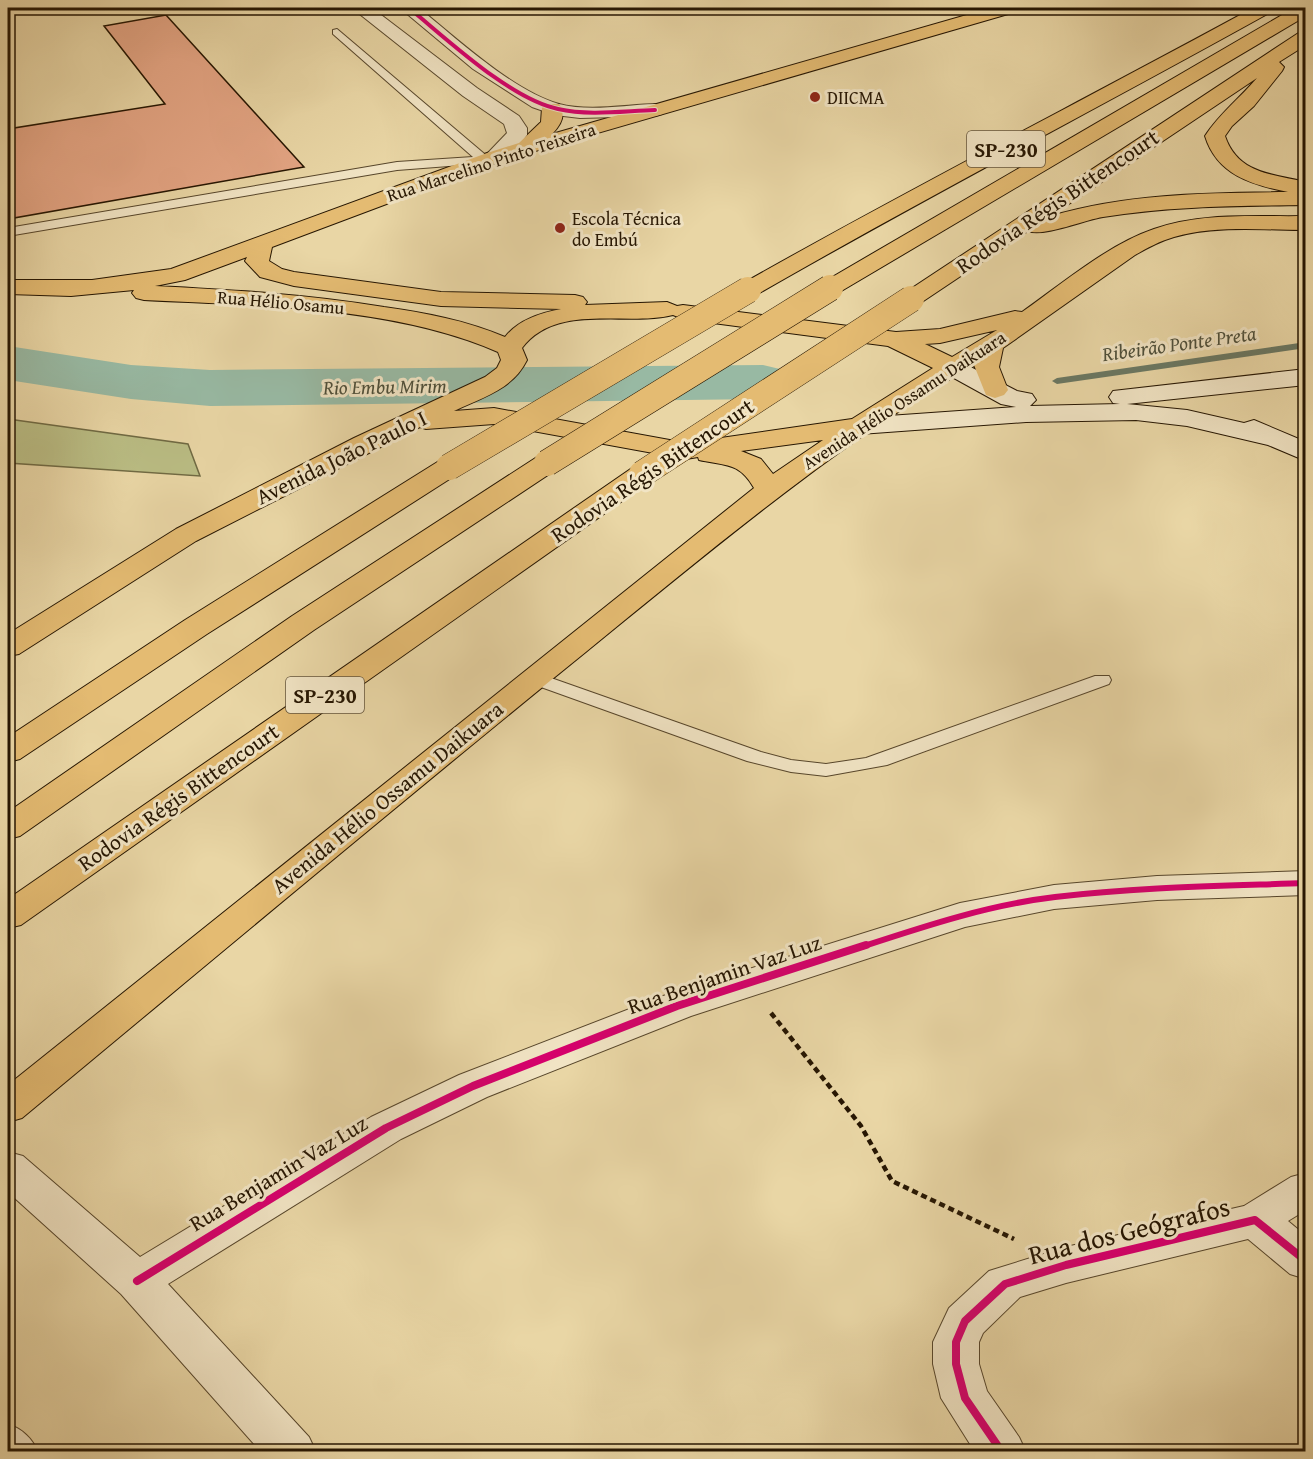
<svg xmlns="http://www.w3.org/2000/svg" width="1313" height="1459" font-family="'Gentium Book Plus',serif">
  <rect width="100%" height="100%" fill="#e9d6a5"/>
  <filter id="stains"><feTurbulence type="fractalNoise" baseFrequency=".00333" numOctaves="4"/><feColorMatrix values="0 0 0 0 .2 0 0 0 0 .09 0 0 0 0 .02 0 0 0 .5 -.17"/></filter>
  <radialGradient id="worn" r=".72"><stop offset=".6" stop-color="#630" stop-opacity="0"/><stop offset="1" stop-color="#630" stop-opacity=".3"/></radialGradient>
  <path fill="#babd84" stroke="#706a43" stroke-width="1.5" d="M8,419L188,444L200,476L8,463Z"/>
  <g fill="none" stroke-linecap="round" stroke-linejoin="round">
    <path fill="#6a7863" fill-rule="evenodd" d="M1306,342V348L1057,384L1052,381L1057,378Z"/>
    <path fill="#98b9a3" fill-rule="evenodd" d="M8,346L131,365L210,370L763,365L784,370L792,382L784,394L763,399L210,406L131,399L8,380Z"/>
  </g>
  <path fill="#e4a584" stroke="#261602" stroke-width="1.5" d="M166,15L304,167L8,219V129L165,104L104,26Z"/>
  <g fill="none" stroke-linecap="round" stroke-linejoin="round">
    <defs>
      <path id="service" d="M337,29L488,157L490,160L488,163L397,170L8,236V228L397,162L473,157L333,34V30Z
        M534,672L761,752L791,760L826,764L866,758L1095,676H1109L1111,680L1109,684L887,765L826,776L791,772L747,761L527,682L525,678L527,674Z
        M8,1424C22,1429 32,1438 38,1452H8Z"/>
      <path id="minor" d="M1306,871V895L1157,900L1054,909L965,927L691,1016L487,1097L401,1139L168,1284L309,1437L316,1452H261L121,1294L8,1192V1152L23,1156L140,1257L371,1117L459,1075L663,996L960,903L1054,885L1157,876Z
        M1306,1173V1210L1288,1221L1306,1236V1279L1290,1274L1248,1239L1066,1283L1020,1297L983,1333L979,1342V1364L987,1391L1019,1437L1026,1452H975L941,1398L933,1364V1342L949,1308L989,1271L1066,1247L1244,1206L1291,1177Z"/>
      <path id="tertiary" d="M352,8H372L477,88L519,116L527,128V135L524,139C513,150 503,166 487,161L484,157L507,133L504,124L463,96Z
        M400,8H419C456,38 513,91 559,104C589,112 624,105 655,104L662,106L665,110L662,114L655,116L580,118L555,115L532,107L473,69Z"/>
      <path id="secondary" d="M952,359L961,362L1017,391L1032,394L1036,400L1030,406L1120,404L1113,403L1109,397L1113,391L1306,369V385L1127,404L1187,410L1244,423L1254,420L1306,442V461L1268,445L1187,426L1136,420L1026,422L860,434L851,432L847,426L851,420L860,418L1016,407L1001,404L943,372L939,367L943,362Z"/>
      <path id="primary" d="M991,8H1018L1015,12L501,161L272,247L269,261L282,269L294,272L441,292L575,295L583,297L587,302L585,305L667,302L677,306L683,305L896,332L940,329L1015,311L1022,312C1062,284 1107,245 1154,229C1202,212 1256,217 1306,216V230C1263,230 1215,225 1174,237C1160,241 1147,248 1135,255L1003,348L999,367L1008,390L1004,395L995,398L986,395L974,365C834,446 711,550 587,651C397,805 210,962 22,1118L8,1122V1085L754,488C739,462 726,466 699,460L698,457L686,459L494,424L426,429L420,427L196,541L19,654L8,656V634L176,529L354,438L485,377L497,368L501,360L498,352C393,306 258,306 144,300L136,298L132,293L134,290L71,296L8,294V280H92L171,269L487,153L519,143L541,122L542,108L545,104H559C567,115 560,126 552,134ZM247,257L245,261L260,277L294,286L441,306L561,309C540,313 518,320 505,337C465,320 426,313 384,307C307,294 232,290 155,286L185,280ZM673,315L683,319L888,346L933,368L852,419L686,443L494,408L454,411C483,397 512,390 527,360L522,348C557,302 625,327 673,315ZM997,330L952,357L925,344L940,343ZM823,440L773,474L761,459L741,451Z"/>
      <path id="motorway" d="M1253,8H1274L1271,12C1100,107 926,197 756,295L748,297L740,295L736,290L740,285C909,189 1082,101 1253,8Z
        M1294,8H1306V16L838,293L830,295L822,293L818,288L822,283Z
        M1306,31V45L1279,62L1284,67L1282,71L1254,106L1232,126L1225,136C1238,174 1272,174 1306,182V205C1238,206 1170,206 1103,217C1084,220 1044,237 1028,231L919,304L911,306L903,304L899,299L903,294L1300,32ZM1257,78C1240,98 1219,114 1205,136C1217,175 1252,185 1288,192C1209,193 1128,193 1051,216Z
        M547,455L557,457L561,463L557,469L314,630L20,836L8,839V812L292,616L537,457Z
        M449,459L459,461L463,467L459,473L207,634L20,759L8,762V737L185,620L439,461Z
        M642,466L652,468L656,474L652,480L21,925L8,928V899L632,468Z"/>
    </defs>
    <use href="#service" stroke="#57462b" stroke-width="2"/>
    <use href="#minor" stroke="#57462b" stroke-width="2"/>
    <use href="#tertiary" stroke="#57462b" stroke-width="2"/>
    <use href="#secondary" stroke="#261602" stroke-width="2"/>
    <use href="#primary" stroke="#261602" stroke-width="2"/>
    <use href="#motorway" stroke="#261602" stroke-width="2"/>
    <path stroke="#261602" stroke-width="4.5" stroke-dasharray="6 4" stroke-linecap="butt" d="M771,1013L861,1126L892,1181L1014,1239"/>
    <use href="#service" fill="#f1e4c4" fill-rule="evenodd"/>
    <use href="#minor" fill="#f1e4c4" fill-rule="evenodd"/>
    <use href="#tertiary" fill="#f1e4c4" fill-rule="evenodd"/>
    <use href="#secondary" fill="#f1e4c4" fill-rule="evenodd"/>
    <use href="#primary" fill="#e4bb72" fill-rule="evenodd"/>
    <use href="#motorway" fill="#e4bb72" fill-rule="evenodd"/>
    <defs>
      <path id="motorway-bridge" d="M547,463L830,288
        M449,467L748,290
        M642,474L911,299"/>
    </defs>
    <use href="#motorway-bridge" stroke="#261602" stroke-width="27" stroke-linecap="butt"/>
    <use href="#motorway-bridge" stroke="#e4bb72" stroke-width="26"/>
    <defs>
      <path id="cycleway-far2" d="M409,8C447,39 510,99 558,109C589,116 623,111 655,110"/>
      <path id="cycleway-far1" d="M861,947C925,926 988,905 1055,897C1138,887 1222,886 1306,883"/>
      <path id="cycleway" d="M137,1281L386,1128L473,1086L677,1006L866,945
        M1002,1452L965,1398L956,1364V1342L965,1321L1005,1284L1066,1265L1255,1220L1306,1261"/>
    </defs>
    <use href="#cycleway-far2" stroke="#f1e4c4" stroke-width="6"/>
    <use href="#cycleway-far1" stroke="#f1e4c4" stroke-width="10"/>
    <use href="#cycleway" stroke="#f1e4c4" stroke-width="11"/>
    <use href="#cycleway-far2" stroke="#d6006c" stroke-width="4"/>
    <use href="#cycleway-far1" stroke="#d6006c" stroke-width="6"/>
    <use href="#cycleway" stroke="#d6006c" stroke-width="8"/>
  </g>
  <g fill="#8f2418" stroke="#f1e4c4" stroke-width="2">
    <circle cx="815" cy="97" r="6"/>
    <circle cx="560" cy="228" r="6"/>
  </g>
  <g text-anchor="middle" dominant-baseline="central" stroke-width="6" stroke-linejoin="round" paint-order="stroke">
    <g font-size="18" fill="#261602" stroke="#f1e4c4" text-anchor="start">
      <text x="827" y="97">DIICMA</text>
      <text x="572" y="218">Escola Técnica<tspan x="572" dy="21">do Embú</tspan></text>
    </g>
    <g font-size="18" fill="#261602" stroke="#f1e4c4">
      <text transform="translate(491 162) rotate(-18)">Rua Marcelino Pinto Teixeira</text>
      <text transform="translate(281 302) rotate(5)">Rua Hélio Osamu</text>
      <text transform="translate(904 400) rotate(-33)">Avenida Hélio Ossamu Daikuara</text>
    </g>
    <g font-size="20" font-style="italic" fill="#4e4f3a" stroke="#f1e4c4">
      <text transform="translate(1179 343) rotate(-8)">Ribeirão Ponte Preta</text>
      <text transform="translate(385 386) rotate(-1)">Rio Embu Mirim</text>
    </g>
    <g fill="#f1e4c4" stroke="#63543c" stroke-width="1.5">
      <rect x="967" y="131" width="78" height="36" rx="4.5"/>
      <rect x="286" y="677" width="78" height="36" rx="4.5"/>
    </g>
    <g font-size="21" font-weight="bold" fill="#261602">
      <text x="1006" y="149">SP-230</text>
      <text x="325" y="695">SP-230</text>
    </g>
    <g font-size="22" fill="#261602" stroke="#f1e4c4">
      <text transform="translate(1057 201) rotate(-34)">Rodovia Régis Bittencourt</text>
      <text transform="translate(341 457) rotate(-26)">Avenida João Paulo I</text>
      <text transform="translate(652 470) rotate(-34)">Rodovia Régis Bittencourt</text>
      <text transform="translate(178 797) rotate(-35)">Rodovia Régis Bittencourt</text>
      <text transform="translate(387 797) rotate(-39)">Avenida Hélio Ossamu Daikuara</text>
      <text transform="translate(724 974) rotate(-19)">Rua Benjamin Vaz Luz</text>
      <text transform="translate(278 1173) rotate(-31)">Rua Benjamin Vaz Luz</text>
    </g>
    <g font-size="27" fill="#261602" stroke="#f1e4c4">
      <text transform="translate(1129 1230) rotate(-14)">Rua dos Geógrafos</text>
    </g>
  </g>
  <rect width="1313" height="1459" fill="none" stroke="#e9d6a5" stroke-width="30"/>
  <rect x="9" y="9" width="1295" height="1441" fill="none" stroke="#261602" stroke-width="3"/>
  <rect x="15" y="15" width="1283" height="1429" fill="none" stroke="#261602" stroke-width="1.5"/>
  <rect width="100%" height="100%" filter="url(#stains)"/>
  <rect width="100%" height="100%" fill="url(#worn)"/>
</svg>
